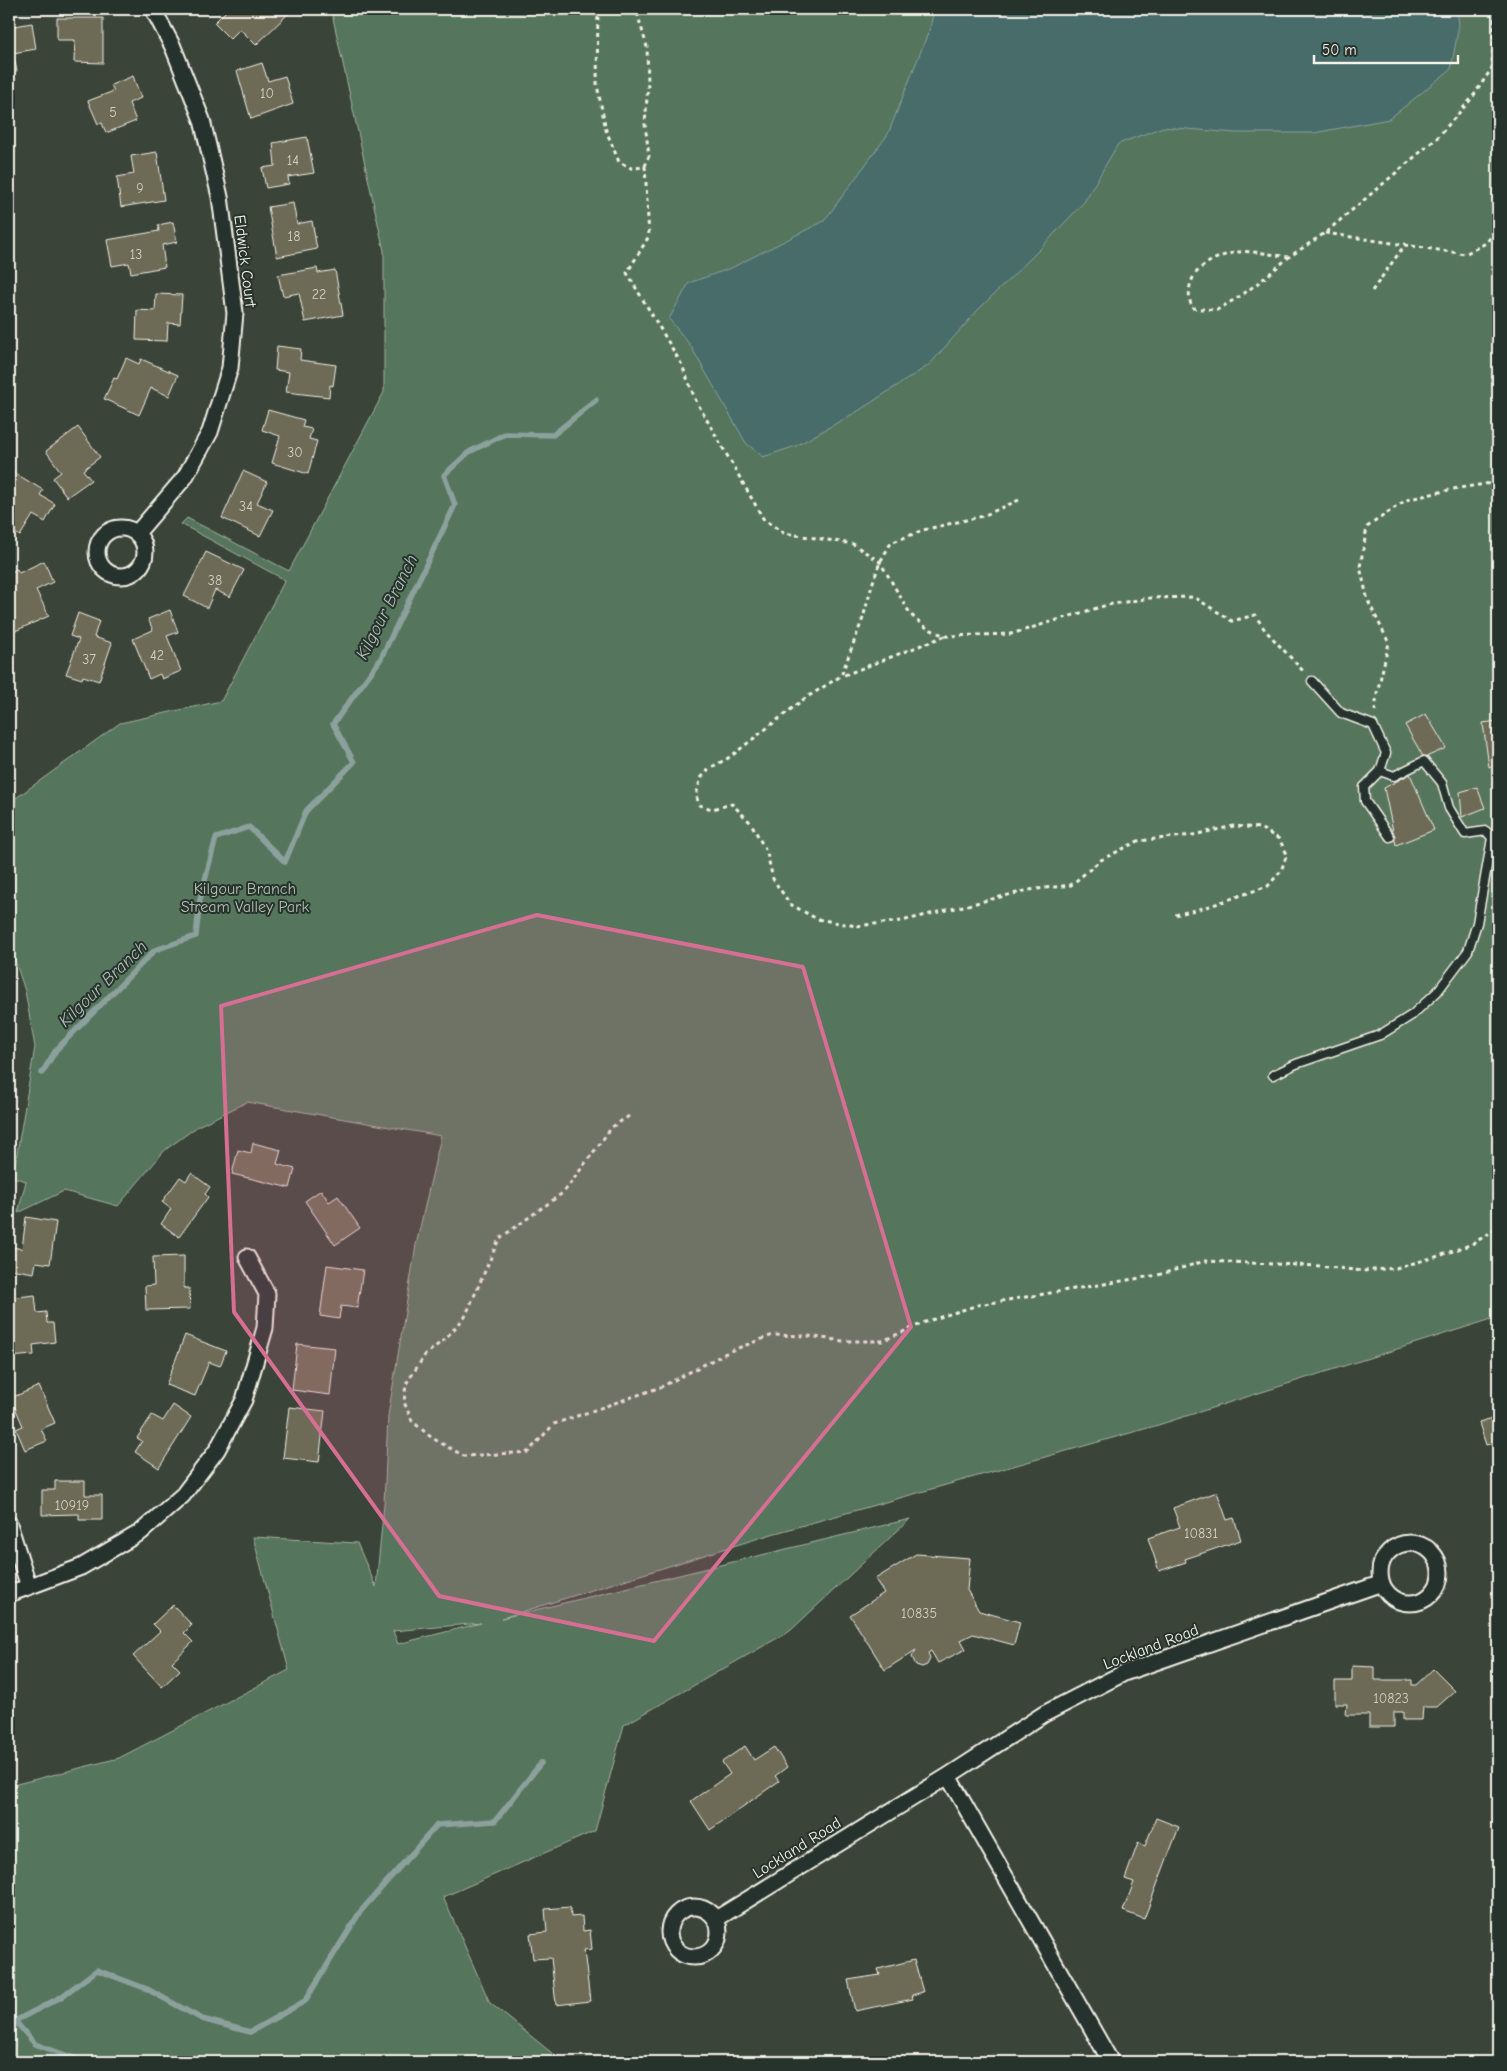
<svg xmlns="http://www.w3.org/2000/svg" width="1507" height="2071" font-family="'Comic Neue',sans-serif">
  <rect width="100%" height="100%" fill="#3b4439"/>
  <filter id="ink" filterUnits="userSpaceOnUse"><feTurbulence type="fractalNoise" baseFrequency=".02" numOctaves="2"/><feDisplacementMap in="SourceGraphic" scale="10" xChannelSelector="R" yChannelSelector="G"/><feConvolveMatrix kernelMatrix="1 2 1 2 8 2 1 2 1" color-interpolation-filters="sRGB"/></filter>
  <g filter="url(#ink)">
    <path fill="#55745c" stroke="#a4b2a2" fill-rule="evenodd" d="M331,9H1498V1317L1155,1426L772,1534L502,1618L910,1519L790,1631L624,1725L595,1831L443,1897L490,2003L563,2062H9V1786L119,1758L289,1670L253,1537L357,1543L376,1587L384,1504L388,1416L416,1245L441,1136L247,1102L198,1126L165,1150L118,1206L64,1191L18,1213L26,1181L13,1177L35,1047L25,991L9,942V803L120,723L221,701L285,580L181,524L187,518L289,571L384,392V251ZM481,1623L398,1644L393,1631Z"/>
    <path fill="#476c6b" stroke="#8ca19d" d="M934,9H1250L1288,12L1294,9H1457L1459,25L1451,69L1389,119L1314,133H1235L1163,127L1118,144L1084,202L1039,250L978,310L929,365L858,411L796,446L763,457L746,443L690,345L669,319L689,283L731,268L824,221L888,134L930,28Z"/>
    <g fill="none" stroke-linecap="round" stroke-linejoin="round">
      <path stroke="#8ca19d" stroke-width="5.5" d="M42,1073L56,1050L155,950L196,936L200,899L216,838L249,827L285,862L306,811L354,762L333,724L380,660L455,505L444,475L469,452L505,434L553,435L596,400
        M9,2019L15,2021L35,2044L85,2062
        M15,2021L61,1997L97,1970L147,1989L202,2019L250,2032L305,2001L360,1912L437,1825L495,1821L541,1763"/>
    </g>
    <path fill="#6d6a56" stroke="#f4f1e8" d="M228,9H287L290,12L256,45L240,29L230,39L214,23Z
      M57,18H103V63L74,62L75,40H57Z
      M32,23L36,49L13,53L17,71L9,72V27Z
      M262,63L268,81L285,76L293,104L251,119L237,71Z
      M133,76L141,98L129,103L136,121L106,133L102,123L98,124L88,101L114,91L111,85Z
      M307,137L314,173L288,177L289,184L266,188L262,168L275,166L273,143Z
      M157,152L164,200L121,207L117,177L134,174L131,156Z
      M293,203L297,224L312,221L317,249L277,257L268,207Z
      M173,222L177,242L162,245L165,267L131,273L129,263L112,266L107,240L159,231L158,225Z
      M317,268L318,273L335,270L343,315L305,322L299,293L283,296L278,275Z
      M156,294L182,295L180,324L168,323L167,341L136,340L137,310L155,311Z
      M277,346L301,349L300,360L336,365L333,386L330,385L329,397L286,392L289,372L275,370Z
      M126,358L139,364L141,359L178,375L169,396L151,388L139,415L104,399L114,378L117,379Z
      M268,410L304,420L302,427L312,429L309,439L317,441L308,474L272,463L280,436L262,430Z
      M78,427L100,457L83,470L91,480L67,497L53,478L61,472L46,451Z
      M243,471L267,482L257,503L273,510L260,536L222,518Z
      M13,472L43,490L40,495L55,504L45,522L33,515L20,536L9,530V479Z
      M206,552L244,570L230,597L215,590L207,608L184,596Z
      M44,561L53,582L36,590L49,616L15,631L9,617V573L17,569L19,573Z
      M170,610L178,632L167,636L181,671L162,679L160,674L149,679L133,639L153,630L148,619Z
      M78,613L99,621L94,637L112,643L99,681L83,676L82,679L66,674L79,639L70,636Z
      M1426,714L1446,748L1424,758L1405,725Z
      M1498,721V764L1489,767L1483,723Z
      M1410,774L1434,830L1396,845L1384,788Z
      M1477,787L1485,808L1462,817L1460,792Z
      M253,1143L281,1150L277,1164L295,1169L290,1188L232,1174L238,1150L251,1153Z
      M191,1173L210,1187L205,1194L208,1197L179,1237L161,1224L171,1209L162,1202L180,1177L186,1181Z
      M321,1190L329,1202L338,1196L360,1228L335,1245L305,1201Z
      M26,1217L56,1222L50,1264L36,1262L34,1273L10,1269L13,1247L22,1249Z
      M184,1256V1288H189L190,1309L146,1310L145,1286L154,1285L153,1257Z
      M327,1265L363,1270L357,1308L341,1306L339,1319L320,1316Z
      M35,1295L37,1313L46,1312L47,1323H53L55,1342L33,1345L34,1355L9,1357V1334L12,1333L9,1298Z
      M185,1335L226,1351L220,1366L209,1362L195,1396L166,1385Z
      M297,1344L335,1348L330,1395L292,1390Z
      M39,1386L55,1423L41,1429L47,1441L25,1450L16,1429L23,1426L11,1398Z
      M173,1405L191,1417L159,1468L135,1452L142,1441L137,1438L152,1415L163,1421Z
      M289,1407L325,1411L319,1462L283,1458Z
      M1498,1417V1456L1497,1457L1493,1443L1486,1445L1479,1423Z
      M55,1481H85V1495H102V1520H79V1514L42,1515V1490H55Z
      M1217,1492L1227,1520L1234,1518L1241,1540L1185,1559L1186,1562L1159,1571L1148,1538L1180,1527L1173,1508Z
      M916,1554L970,1558L967,1590L979,1611L1020,1622L1014,1645L973,1634L961,1640L966,1649L938,1663L931,1651L928,1653L930,1659L927,1665L922,1667L916,1665L912,1657L916,1650L885,1670L850,1615L884,1593L875,1579Z
      M173,1605L192,1625L184,1633L193,1642L172,1662L180,1670L162,1687L133,1656L160,1631L153,1624Z
      M1352,1666L1375,1667V1680H1412V1685H1416L1433,1669L1455,1691L1437,1707H1423L1422,1720H1403V1712H1394V1727H1369V1715H1346L1347,1704H1335V1681H1352Z
      M745,1746L754,1760L774,1747L787,1767L775,1776L779,1781L710,1830L691,1801L730,1774L722,1762Z
      M1156,1818L1179,1827L1144,1919L1123,1911L1134,1882L1125,1879L1138,1843L1145,1846Z
      M570,1907L571,1917L582,1916L583,1931L590,1930L592,1949L584,1950L590,2001L556,2005L551,1958L533,1959L530,1934L547,1932L545,1909Z
      M914,1960L923,1992L912,1995L913,1999L855,2011L848,1980L880,1975L878,1969Z"/>
    <g fill="none" stroke-linecap="round" stroke-linejoin="round">
      <defs>
        <path id="lane" d="M1312,681L1341,713L1373,725L1386,753L1380,771L1364,787L1365,801L1390,837
          M1492,838L1498,830
          M1273,1075L1296,1064L1380,1035L1412,1015L1437,992L1468,951L1477,923L1492,838L1486,831L1465,834L1449,808L1442,783L1424,761L1394,776L1380,771"/>
        <path id="street" d="M97 552a24 24 0 1 1 48 0a24 24 0 1 1-48 0Z
          M137,533L185,477L210,432L230,368L235,313L220,197L202,120L173,47L153,9
          M9,1524L29,1587
          M1380 1573a30 30 0 1 1 60 0a30 30 0 1 1-60 0Z
          M9,1594L81,1567L141,1532L183,1495L217,1450L244,1400L265,1328L267,1294L247,1257
          M948,1776L1111,2062
          M669 1932a25 25 0 1 1 50 0a25 25 0 1 1-50 0Z
          M716,1919L948,1776L1044,1714L1124,1673L1382,1583"/>
      </defs>
      <use href="#lane" stroke="#f4f1e8" stroke-width="11"/>
      <use href="#street" stroke="#f4f1e8" stroke-width="19"/>
      <path stroke="#f4f1e8" stroke-width="3" stroke-dasharray="4 4" stroke-linecap="butt" d="M598,9L597,85L606,130L619,162L633,169L645,166L649,156L645,124L648,84L647,47L636,9
        M645,166L649,236L627,273L682,365L695,399L764,520L784,533L853,544L880,562L911,615L927,628L945,636L842,676
        M1325,233L1465,254L1486,243L1498,228
        M1289,257C1274,255 1252,250 1238,252C1209,257 1180,274 1192,308L1217,310L1242,295L1267,276L1289,257L1325,233L1437,138L1472,98L1492,68L1495,9
        M1372,291L1406,243
        M1019,500L983,516L923,530L891,543L880,562L873,582L863,618L841,676L804,699L730,757L710,768L701,778L696,795L699,805L712,809L732,804L751,823L767,853L773,879L790,904L817,919L856,926L902,921L1029,890L1071,885L1101,860L1138,841L1193,835L1234,826L1260,828L1279,839L1287,854L1281,871L1268,886L1207,907L1175,915
        M945,636L1011,634L1107,605L1150,598L1194,597L1232,621L1255,615L1265,630L1305,673
        M1375,711L1377,693L1389,643L1368,601L1360,567L1367,527L1406,500L1453,489L1498,482
        M629,1116L612,1127L564,1192L499,1239L465,1317L445,1339L425,1355L406,1384L404,1402L412,1421L432,1438L464,1456L528,1452L554,1424L661,1387L730,1351L773,1335L808,1336L843,1341H882L928,1321L978,1305L1158,1275L1205,1261L1320,1266L1363,1271L1396,1268L1439,1256L1472,1244L1498,1228"/>
      <use href="#lane" stroke="#26332d" stroke-width="8"/>
      <use href="#street" stroke="#26332d" stroke-width="15"/>
    </g>
  </g>
  <path fill="#d66f93" fill-opacity="0.2" stroke="#d66f93" stroke-width="4" stroke-linejoin="round" d="M537,915L803,967L911,1327L654,1641L439,1596L234,1312L221,1006Z"/>
  <g text-anchor="middle" dominant-baseline="central" stroke-width="4" stroke-linejoin="round" paint-order="stroke">
    <g font-size="14" fill="#d2cfc4">
      <text x="267" y="93">10</text>
      <text x="113" y="112">5</text>
      <text x="293" y="160">14</text>
      <text x="140" y="188">9</text>
      <text x="294" y="236">18</text>
      <text x="136" y="254">13</text>
      <text x="319" y="294">22</text>
      <text x="295" y="452">30</text>
      <text x="246" y="506">34</text>
      <text x="215" y="580">38</text>
      <text x="157" y="655">42</text>
      <text x="89" y="659">37</text>
      <text x="72" y="1505">10919</text>
      <text x="1201" y="1533">10831</text>
      <text x="919" y="1613">10835</text>
      <text x="1391" y="1698">10823</text>
    </g>
    <g font-size="16" fill="#f4f1e8" stroke="#26332d">
      <text transform="translate(245 261) rotate(83)">Eldwick Court</text>
      <text transform="translate(1151 1647) rotate(-21)">Lockland Road</text>
      <text transform="translate(797 1848) rotate(-32)">Lockland Road</text>
    </g>
    <g font-size="16" fill="#b4bfb0" stroke="#26332d">
      <text x="245" y="889">Kilgour Branch<tspan x="245" dy="18">Stream Valley Park</tspan></text>
    </g>
    <g font-size="18" font-style="italic" fill="#afbcb6" stroke="#26332d">
      <text transform="translate(387 607) rotate(-63)">Kilgour Branch</text>
      <text transform="translate(103 984) rotate(-44)">Kilgour Branch</text>
    </g>
  </g>
  <rect width="1507" height="2071" fill="none" stroke="#26332d" stroke-width="30"/>
  <rect x="15" y="15" width="1477" height="2041" fill="none" stroke="#f4f1e8" stroke-width="2" filter="url(#ink)"/>
  <path d="M1314 55v8h144v-8" fill="none" stroke="#f4f1e8" stroke-width="2.5"/>
  <text x="1322" y="55" font-size="15" fill="#f4f1e8" stroke="#26332d" stroke-width="4" paint-order="stroke">50 m</text>
</svg>
